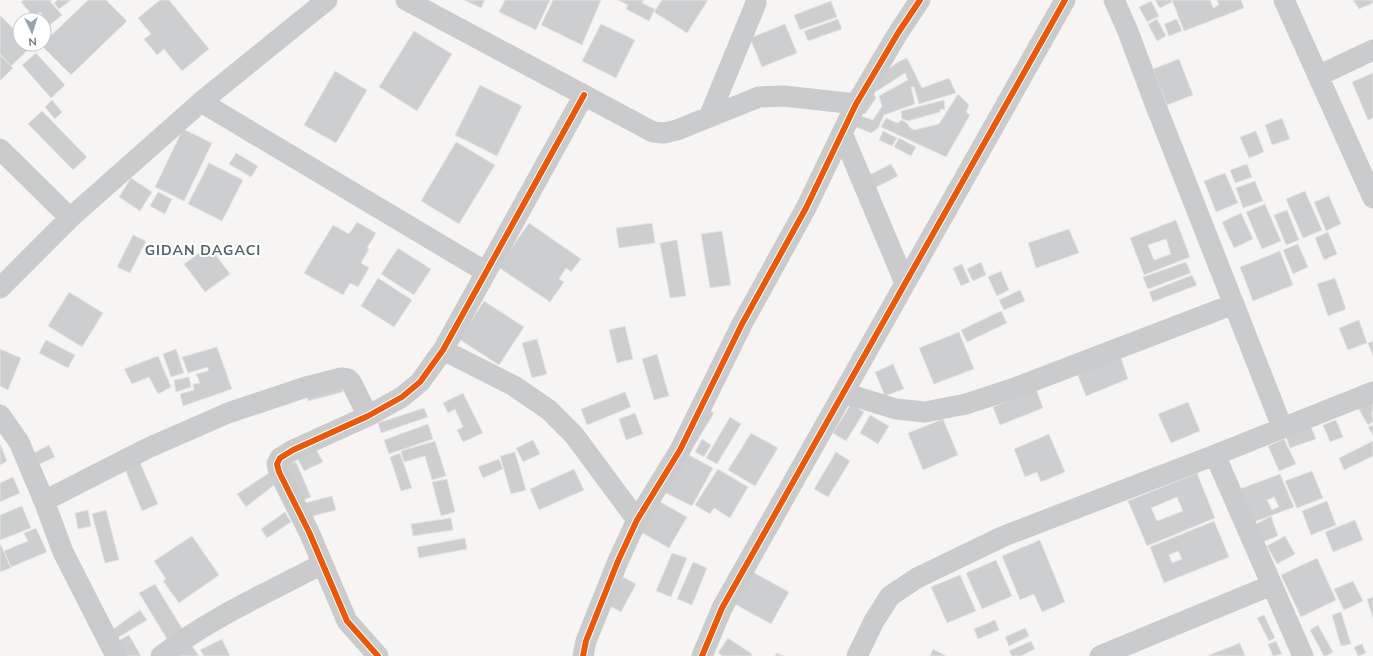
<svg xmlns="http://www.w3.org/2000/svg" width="1373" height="656" font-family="Mulish,sans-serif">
  <rect width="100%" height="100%" fill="#f6f5f4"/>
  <path fill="#cdcecf" stroke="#e5e4e4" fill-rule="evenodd" d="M24,0H52L50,1L62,15L50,25L40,12L34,17L21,2Z
    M57,0H71L59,9L54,3Z
    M88,0H106L127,21L71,75L41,45Z
    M160,0H169L209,49L182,71L164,49L157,55L144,39L151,34L138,18Z
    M464,0H485L481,8Z
    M505,0H550L536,30L499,12Z
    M553,0H601L582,45L541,25Z
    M618,0H644L642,3L655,9L649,21L626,9L628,5Z
    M662,0H708L687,33L654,12Z
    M1155,0H1171L1172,2L1160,8Z
    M1172,0H1210L1213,8L1219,5L1217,0H1241L1244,8L1184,31Z
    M1353,0H1373V3L1359,9Z
    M831,1L837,17L800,30L794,15Z
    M1151,1L1159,16L1147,22L1139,7Z
    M0,15L20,36V44H28L31,47L11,66L0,54Z
    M838,19L842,29L808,41L804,31Z
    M1157,19L1166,36L1157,41L1148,24Z
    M1177,19L1182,31L1169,36L1164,24Z
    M601,24L635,40L616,78L582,61Z
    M785,24L797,53L762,67L750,38Z
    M414,31L452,54L417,111L379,87Z
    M36,53L65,85L51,98L22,65Z
    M0,55L13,68L0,81Z
    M907,58L922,88L949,78L956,93L919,104L914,87H911L915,104L884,115L878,128L871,133L848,124L855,114L873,120L882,106L879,96L908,80L905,73L877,91L871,82L898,62Z
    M1179,59L1193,95L1167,105L1153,69Z
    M335,71L367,90L336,143L304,125Z
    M1373,73V118L1368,120L1352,82Z
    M480,85L522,106L497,156L455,135Z
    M870,87L876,98L865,114L854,110Z
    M958,94L969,105L966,112L970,115L946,157L881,127L886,118L897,123L902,120L908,124L909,127L914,130L939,124Z
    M52,100L62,112L55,119L45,107Z
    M944,100L945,109L940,110V112L908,121L902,119L901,111Z
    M42,111L87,157L73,170L28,124Z
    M1282,118L1290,139L1272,145L1265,125Z
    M183,129L212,143L184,201L155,187Z
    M883,131L897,138L892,146L879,140Z
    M1256,131L1264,152L1249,158L1240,137Z
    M899,138L916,147L911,156L894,147Z
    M456,142L495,165L459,224L421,201Z
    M236,153L258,166L251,177L229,164Z
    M209,163L243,180L222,221L188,204Z
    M891,164L898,176L871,190L865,177Z
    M1247,164L1252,177L1235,183L1230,170Z
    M1225,173L1238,203L1216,212L1204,181Z
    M131,178L152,192L140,211L119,197Z
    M1255,181L1263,201L1243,208L1236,188Z
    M1305,191L1322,230L1303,238L1286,199Z
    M158,192L172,199L165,214L150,206Z
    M1329,196L1341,224L1326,231L1314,202Z
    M1265,204L1281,241L1262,249L1246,212Z
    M1287,210L1299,240L1286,245L1274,215Z
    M1241,213L1253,239L1234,248L1222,222Z
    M1176,220L1190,257L1144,275L1130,238ZM1166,239L1171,254L1154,260L1148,245Z
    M357,222L376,233L367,248L369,249L361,263L369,268L358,287L350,283L343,295L304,273L333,225L349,234Z
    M529,223L581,259L571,272L566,268L559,279L564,282L550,302L498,267Z
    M652,223L655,243L619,248L616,228Z
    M1069,229L1079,253L1036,268L1028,243Z
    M722,231L731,285L710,288L701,234Z
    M1328,232L1337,254L1324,260L1315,238Z
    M133,235L146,241L130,273L117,267Z
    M677,240L686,296L670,298L660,243Z
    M1298,244L1308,267L1293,274L1283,250Z
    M209,246L230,274L205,292L184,264Z
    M398,248L431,269L414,295L381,274Z
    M1280,251L1293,285L1253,301L1240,267Z
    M981,262L986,275L973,281L967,269Z
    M1186,262L1191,273L1148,289L1143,277Z
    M962,264L970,282L961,286L953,268Z
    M1001,271L1009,290L997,296L988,277Z
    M1192,275L1197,285L1153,302L1149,292Z
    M378,278L412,300L394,327L361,306Z
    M1335,278L1346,309L1328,316L1317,284Z
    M1020,290L1025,301L1004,310L999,300Z
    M69,292L103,313L82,347L48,326Z
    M484,301L524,327L499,365L459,339Z
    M1001,311L1007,323L967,342L961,330Z
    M1359,320L1367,343L1348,350L1339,328Z
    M625,326L633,359L617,363L609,330Z
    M959,332L974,369L934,384L919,348Z
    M537,339L547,374L532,378L522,343Z
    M46,340L75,355L68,368L39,353Z
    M1373,341V356L1368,343Z
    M217,347L232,389L183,406L180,394L194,390L193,384L200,383L196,374L208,371V367L188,373L182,357Z
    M0,349L21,358L8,390L0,386Z
    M176,349L184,373L171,377L163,354Z
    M1119,352L1128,379L1086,396L1075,368Z
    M657,354L669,396L654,400L642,359Z
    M158,356L171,387L158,394L149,377L132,384L124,369Z
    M893,364L904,389L885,396L875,372Z
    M189,377L191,387L176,392L174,380Z
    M340,380L343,392L308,401L304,389Z
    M1036,389L1043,408L1000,425L993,407Z
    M625,392L631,407L587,425L581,409Z
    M463,393L483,433L463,442L457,430L463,427L455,409L448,413L443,403Z
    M1373,399V412H1372L1373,422L1368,425L1357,406Z
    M1188,402L1200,431L1171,443L1158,414Z
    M851,404L864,412L846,441L833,433Z
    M424,408L428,417L381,433L378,423Z
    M707,408L714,413L691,451L684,446Z
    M635,413L643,434L626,440L619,419Z
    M870,415L889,426L878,444L860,433Z
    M730,417L741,424L717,464L706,458Z
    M943,419L958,455L923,470L908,433Z
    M1336,420L1343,437L1330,442L1323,425Z
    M428,424L433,439L389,454L384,440Z
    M1373,425V435L1368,427Z
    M1311,427L1316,439L1290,448L1286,437Z
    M751,433L778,448L755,486L728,470Z
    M1049,434L1065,472L1041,482L1037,472L1025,477L1014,449Z
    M702,439L711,445L704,457L695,452Z
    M1284,439L1296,464L1279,471L1268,446Z
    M533,440L540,454L523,462L516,448Z
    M435,441L446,476L432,480L425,456L404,462L401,451Z
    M1373,441V456L1344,470L1339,458Z
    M0,444L7,461L0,465Z
    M49,445L55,457L35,466L28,456Z
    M316,449L323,462L304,471L297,458Z
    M515,452L526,490L511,494L500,456Z
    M836,452L850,461L828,497L814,489Z
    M400,453L412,488L401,491L390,457Z
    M685,453L713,468L692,506L664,492Z
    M138,458L158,504L142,511L123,464Z
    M499,459L503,469L483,478L478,467Z
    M296,462L311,497L298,502L284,466Z
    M574,469L584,490L539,510L530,489Z
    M718,469L748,487L730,518L714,508L710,514L695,505Z
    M1312,471L1323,498L1297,508L1285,481Z
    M269,473L274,485L246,507L237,494Z
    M1197,473L1215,518L1147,546L1128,501ZM1177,497L1183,511L1157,521L1151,508Z
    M1280,474L1294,507L1254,522L1237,490ZM1274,497L1279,507L1272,510L1267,500Z
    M13,477L20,493L0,502V483Z
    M447,479L455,512L441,516L432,482Z
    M332,496L336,510L305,518L301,504Z
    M655,499L687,517L669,548L637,530Z
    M1327,501L1336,525L1311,535L1302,511Z
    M22,506L31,528L0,540V515Z
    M88,510L91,526L78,529L75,513Z
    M106,510L119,560L105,563L92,514Z
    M285,512L291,522L267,538L261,529Z
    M1271,516L1278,536L1260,543L1253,526Z
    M451,518L453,530L413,536L411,524Z
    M1355,520L1363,540L1333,552L1325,532Z
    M1214,521L1229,557L1164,583L1150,547ZM1178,551L1182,559L1172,563L1169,555Z
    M36,528L47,552L11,567L4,551L28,541L24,533Z
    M192,536L219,575L179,603L163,581L166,579L154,561Z
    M1285,536L1295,554L1277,564L1267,546Z
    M465,538L467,549L419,558L417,547Z
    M1040,540L1065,602L1042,612L1034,594L1020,600L1002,556Z
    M0,543L11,568L0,572Z
    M672,553L687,558L671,597L656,591Z
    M1317,558L1336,600L1301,617L1281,575Z
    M996,560L1012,596L982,609L966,573Z
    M693,562L707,568L692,605L677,599Z
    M751,571L789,592L771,624L733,603Z
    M960,575L976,611L947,623L931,587Z
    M623,577L636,584L621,612L608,605Z
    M1353,581L1363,601L1344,610L1334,589Z
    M155,584L183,630L167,639L139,593Z
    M1373,597V618L1367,599Z
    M140,610L147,620L114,640L109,632Z
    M1341,612L1351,644L1341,646L1332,615Z
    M1264,615L1275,638L1269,641L1257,618Z
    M995,620L999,630L978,639L974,629Z
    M1318,625L1333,652L1326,656H1324L1310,630Z
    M1025,628L1029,636L1009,646L1005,637Z
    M129,635L141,656H123L116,642Z
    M728,638L752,654L751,656H723L718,653Z
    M222,639L230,656H204L200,650Z
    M188,640L199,656H167Z
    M1031,641L1035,649L1021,656H1012L1009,651Z
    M1276,641L1282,654L1273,656L1268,644Z
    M1240,643L1245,656H1207Z
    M1362,644L1366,653L1358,656L1354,647Z
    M933,649L946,656H930Z
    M777,653L784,656H775Z"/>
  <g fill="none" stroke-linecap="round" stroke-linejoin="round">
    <path stroke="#cacbcc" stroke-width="21" d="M406,0L653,132L664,133L677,130L759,97L784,96L856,104
      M1114,0L1127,29L1154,101L1282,427
      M1284,0L1373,198
      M1318,76L1373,50
      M201,102L486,272
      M709,117L756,3V0
      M842,133L905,283
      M0,149L70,218
      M0,288L70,218L201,102L327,0
      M443,350L514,386L549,410L574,435L637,520
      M844,393L896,409L925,412L966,404L1015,388L1234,304
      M0,415L19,442L44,501L63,552L116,656
      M1215,455L1303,656
      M44,501L148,448L228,413L306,387L341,378L348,379L351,382L368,416
      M161,656C210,618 267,593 322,564
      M378,656L347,621L309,532L279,472L277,464L280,458L293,450L368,416L402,397L420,382L443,350L584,95
      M583,656L586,641L618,561L637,520L680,450L742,324L806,208L856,104L898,33L920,0
      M702,656L722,608L1065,0
      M857,656L874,621L890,596L917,578L1004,536L1215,455L1373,392
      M1100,656L1272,585"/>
    <defs>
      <path id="cycleway" d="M378,656L347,621L309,532L279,472L277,464L280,458L293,450L368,416L402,397L420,382L443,350L584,95
        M583,656L586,641L618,561L637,520L680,450L742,324L806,208L856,104L898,33L920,0
        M702,656L722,608L1065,0"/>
    </defs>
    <use href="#cycleway" stroke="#fff" stroke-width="8"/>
    <use href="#cycleway" stroke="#e8590c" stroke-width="6"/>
  </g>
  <g text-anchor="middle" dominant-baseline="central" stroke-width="4" stroke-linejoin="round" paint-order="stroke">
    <g font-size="14" font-weight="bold" letter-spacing="1" fill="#546269" stroke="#fff">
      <text x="203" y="250">GIDAN DAGACI</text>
    </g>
  </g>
  <g transform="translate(32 32) rotate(176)"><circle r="19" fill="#ffffff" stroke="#c2c9ce"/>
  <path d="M0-3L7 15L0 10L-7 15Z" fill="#98a4ab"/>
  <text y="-6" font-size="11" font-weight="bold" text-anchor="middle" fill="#667984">N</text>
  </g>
</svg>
